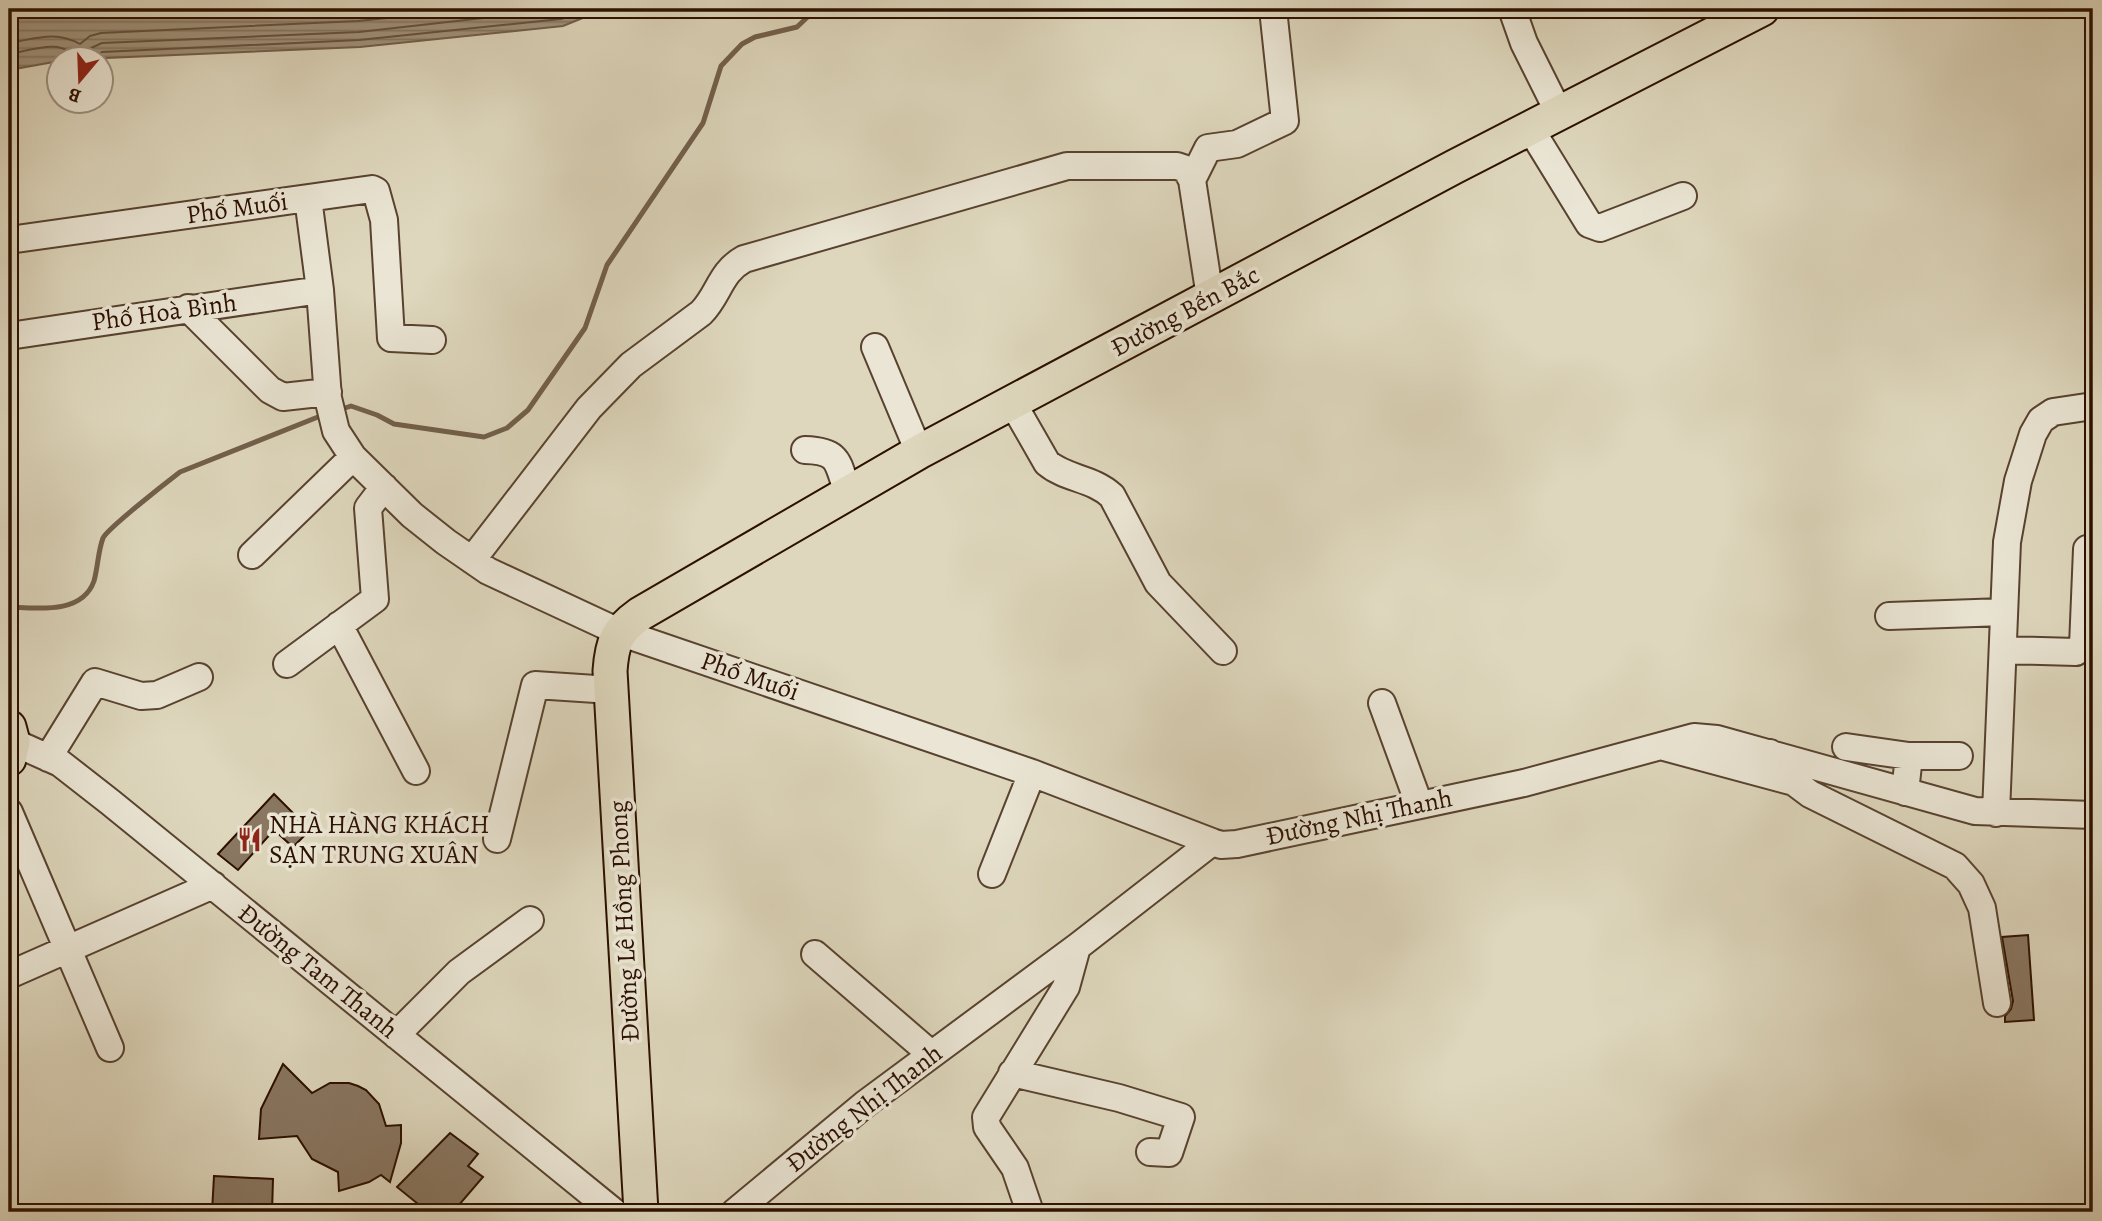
<svg xmlns="http://www.w3.org/2000/svg" width="2102" height="1221" font-family="Alegreya,serif">
  <defs>
    <pattern id="water-rules" width="6" height="5" patternUnits="userSpaceOnUse" patternTransform="scale(1.75)"><rect width="6" height="5" fill="#a1937d"/><path d="M0 2.5h6" fill="none" stroke="#837764"/></pattern>
  </defs>
  <rect width="100%" height="100%" fill="#ded7bd"/>
  <filter id="stains"><feTurbulence type="fractalNoise" baseFrequency=".00286" numOctaves="4"/><feColorMatrix values="0 0 0 0 .2 0 0 0 0 .09 0 0 0 0 .02 0 0 0 .5 -.17"/></filter>
  <radialGradient id="worn" r=".72"><stop offset=".6" stop-color="#630" stop-opacity="0"/><stop offset="1" stop-color="#630" stop-opacity=".3"/></radialGradient>
  <path fill="url(#water-rules)" stroke="#725f4b" stroke-width="2" d="M9,9H605L563,26L360,47L60,60L59,61L9,70Z"/>
  <g fill="none" stroke-linecap="round" stroke-linejoin="round">
    <path stroke="#66523e" stroke-width="2" d="M9,43C35,39 55,30 80,44L90,36L101,33L358,21L475,9
      M9,54C29,51 65,36 75,60
      M86,60L91,48L102,43L359,32L563,9
      M95,60L97,55L102,52L359,40L561,19L587,9"/>
    <path stroke="#725f4b" stroke-width="5" d="M339,410L351,406L377,415L394,424L484,437L507,428L528,410L585,328L607,265L703,123L721,66L742,44L755,37L797,27L816,9
      M9,607C37,608 82,615 94,581C98,567 98,551 103,538C108,528 167,482 180,472L323,415"/>
  </g>
  <path fill="#897762" stroke="#2c1000" stroke-width="2" d="M274,794L310,830L293,847L274,830L238,870L218,854Z
    M2028,935L2034,1020L2005,1022V1016L2011,1009L2013,1001L2002,937Z
    M283,1064L312,1093L330,1083H349L358,1086L366,1090L379,1104L386,1126L401,1125V1143L390,1182L381,1175L369,1182L339,1191L338,1172L312,1159L297,1136L259,1139L261,1109Z
    M450,1133L478,1154L468,1166L483,1177L458,1206L459,1212H428L397,1187Z
    M214,1176L273,1179L272,1212H212Z"/>
  <g fill="none" stroke-linecap="round" stroke-linejoin="round">
    <defs>
      <path id="minor" d="M1512,9L1524,43L1559,113
        M1530,128L1589,224L1600,228L1683,196
        M1192,180L1208,148L1237,144L1285,121L1273,9
        M308,198L372,189L376,191L384,220L391,338L432,340
        M9,240L308,198L320,290L328,398L336,431L353,457L412,515L446,542L488,571L619,632L1032,773L1212,842
        M188,308L270,390L283,397L328,392
        M9,336L320,290
        M875,347L919,452
        M1012,402L1047,463C1066,479 1093,478 1112,496L1158,583L1223,651
        M805,450C841,451 837,463 848,493
        M252,555L353,457
        M472,560L589,408L631,365L701,313C719,295 720,272 744,259L1067,166H1177L1186,169L1192,180L1210,297
        M1889,616L2004,612
        M339,625L416,771
        M2003,650L2076,652L2083,646L2087,549
        M287,664L375,599L368,508L384,487
        M1382,703L1419,804
        M13,742L60,763L110,802L614,1212
        M1664,747L1794,782
        M1846,747L1909,756
        M1770,753L1794,782L1810,794L1955,866L1971,884L1982,908L1997,1003
        M48,758L95,682L141,696L157,695L199,677
        M1905,792L1909,756H1959
        M9,812L110,1048
        M1996,813L2007,542L2018,481L2033,434L2041,420L2053,412L2093,406
        M497,839L535,685L611,690
        M992,874L1032,773
        M815,954L931,1054
        M9,975L213,885
        M396,1035L459,972L530,920
        M1012,1073L1119,1098L1181,1117L1169,1153L1150,1152
        M735,1212L865,1104L1077,947L1212,842L1221,845L1237,844L1524,783L1694,737L1717,739L1975,811L2093,815
        M1030,1212L1015,1168L987,1127L986,1117L1066,987L1077,947"/>
      <path id="major" d="M9,727L13,742L9,759
        M641,1212L610,671C612,643 616,631 640,614L919,452L1454,167L1762,9"/>
    </defs>
    <use href="#minor" stroke="#58422f" stroke-width="30"/>
    <use href="#major" stroke="#2c1000" stroke-width="37"/>
    <use href="#minor" stroke="#eae5d4" stroke-width="26"/>
    <use href="#major" stroke="#ded7bd" stroke-width="33"/>
  </g>
  <defs>
    <symbol id="restaurant-bare" viewBox="-9 -9 18 18"><path d="M-5-6h1v4h1v-4h1v4h1v-4h1v5L-1.5 .5V6h-2V.5L-5-1ZM5-6V6H3V1.5H1.5Q1.5-4 5-6Z" fill="#8f2418" stroke="#eae5d4" stroke-width="2.5" paint-order="stroke"/></symbol>
  </defs>
  <g fill-rule="evenodd">
    <use href="#restaurant-bare" x="232" y="822" width="35" height="35"/>
  </g>
  <g text-anchor="middle" dominant-baseline="central" stroke-width="7" stroke-linejoin="round" paint-order="stroke">
    <g font-size="26" fill="#2c1000" stroke="#eae5d4">
      <text transform="translate(237 208) rotate(-8)">Phố Muối</text>
      <text transform="translate(1185 311) rotate(-28)">Đường Bến Bắc</text>
      <text transform="translate(164 312) rotate(-8)">Phố Hoà Bình</text>
      <text transform="translate(750 676) rotate(19)">Phố Muối</text>
      <text transform="translate(1359 817) rotate(-12)">Đường Nhị Thanh</text>
      <text transform="translate(624 921) rotate(-93)">Đường Lê Hồng Phong</text>
      <text transform="translate(318 971) rotate(39)">Đường Tam Thanh</text>
      <text transform="translate(864 1108) rotate(-38)">Đường Nhị Thanh</text>
    </g>
    <g font-size="26" fill="#2c1000" stroke="#eae5d4" text-anchor="start">
      <text x="269" y="824">NHÀ HÀNG KHÁCH<tspan x="269" dy="30">SẠN TRUNG XUÂN</tspan></text>
    </g>
  </g>
  <rect width="2102" height="1221" fill="none" stroke="#ded7bd" stroke-width="35"/>
  <rect x="10" y="10" width="2081" height="1200" fill="none" stroke="#2c1000" stroke-width="3.5"/>
  <rect x="18" y="18" width="2067" height="1186" fill="none" stroke="#2c1000" stroke-width="2"/>
  <g transform="translate(80 80) rotate(199)"><circle r="33" fill="#eae5d4" stroke="#9e907f" stroke-width="2"/>
  <path d="M0-5L12 26L0 18L-12 26Z" fill="#8f2418"/>
  <text y="-10" font-size="19" font-weight="bold" text-anchor="middle" fill="#2c1000">B</text>
  </g>
  <rect width="100%" height="100%" filter="url(#stains)"/>
  <rect width="100%" height="100%" fill="url(#worn)"/>
</svg>
